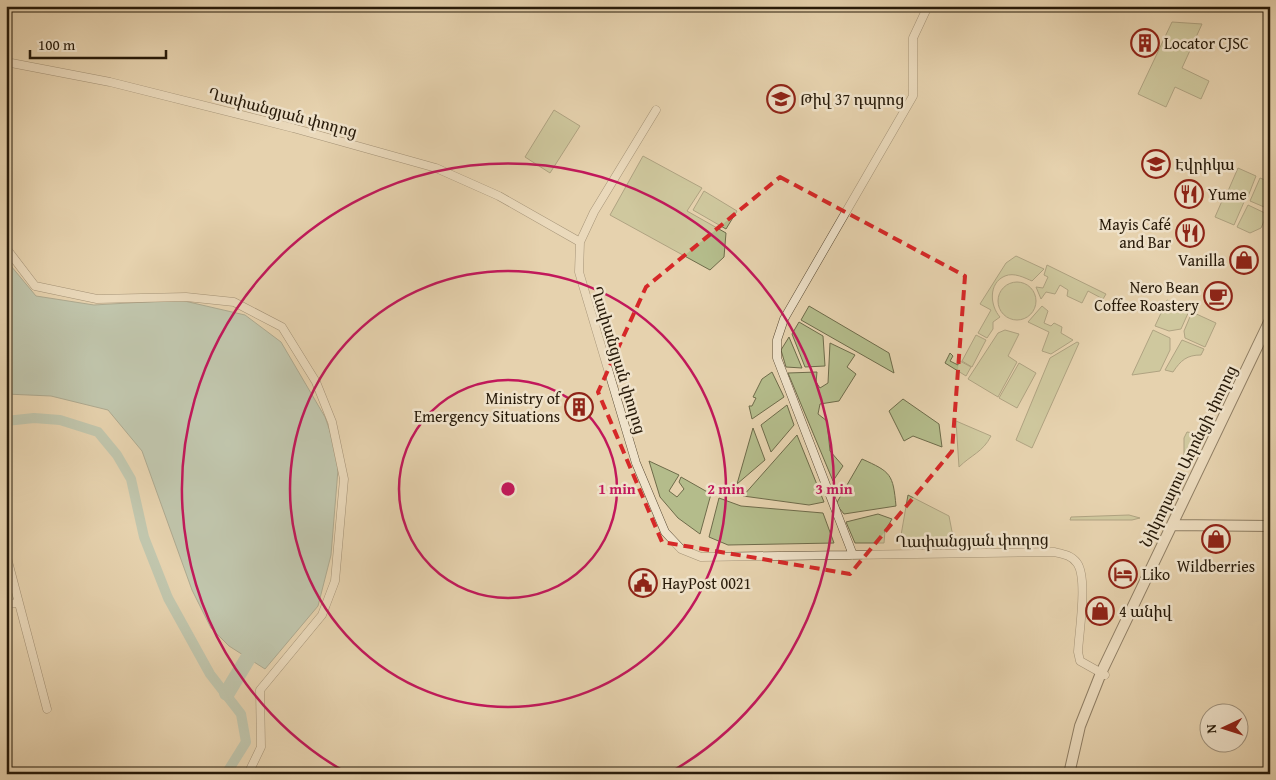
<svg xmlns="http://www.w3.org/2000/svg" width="1276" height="780" font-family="'Gentium Book Plus','Noto Serif Armenian',serif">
  <rect width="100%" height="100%" fill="#e6d2ae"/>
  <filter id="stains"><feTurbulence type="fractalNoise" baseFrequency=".004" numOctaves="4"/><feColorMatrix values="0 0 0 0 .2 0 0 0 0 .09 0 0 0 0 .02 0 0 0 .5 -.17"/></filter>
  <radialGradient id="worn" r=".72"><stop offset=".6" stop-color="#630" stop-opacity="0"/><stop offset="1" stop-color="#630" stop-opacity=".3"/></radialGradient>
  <path fill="#b4bc8b" stroke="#6e6b4a" d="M1172,22L1202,24L1182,68L1209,81L1201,99L1175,87L1166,107L1138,94Z
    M554,110L580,126L550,173L525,157Z
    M643,156L702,188L687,211L726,233L724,257L710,270L610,215Z
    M1238,168L1256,176L1247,199L1228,191Z
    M1260,178L1270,182L1269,209L1250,201Z
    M704,191L737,211L726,229L693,210Z
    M1225,194L1244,202L1234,225L1215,217Z
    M1248,205L1267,214L1261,228L1250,233L1237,227Z
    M1016,256L1044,269L1032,281C1025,278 1014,272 1005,276C988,283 990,306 1000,317L993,322V329L987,338L978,333L991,310L980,304L1006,263Z
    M1047,265L1106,294L1103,299L1088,291L1082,303L1067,296L1068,290L1060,285L1055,294L1046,292L1041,299L1036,287L1043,288L1048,277L1044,275Z
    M998 301a19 19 0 1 1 38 0a19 19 0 1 1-38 0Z
    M1167,300L1189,311L1181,329L1169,331L1155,326Z
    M809,306L889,353L894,373L801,320Z
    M1042,306L1048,311L1044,323L1051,326L1054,323L1062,327L1061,333L1073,340L1051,354L1042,351L1049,332L1028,322Z
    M1192,312L1216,323L1205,347L1185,338L1184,331Z
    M799,322L823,336L825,366L805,367L792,334Z
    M1005,330L1019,334L1008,356L1017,362L998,397L968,379L998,333Z
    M1153,330L1170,338V350L1160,371L1132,375Z
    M976,335L986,340L972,367L962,361Z
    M789,337L802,368L786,367L781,350Z
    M1182,340L1204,349L1201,355C1187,355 1181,360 1173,372L1165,370Z
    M1077,342L1079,343L1032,448L1016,440L1050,358Z
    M830,343L855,355L847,367L856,374L839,401L820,404L818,414L827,421L830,451L843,466L833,481L788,373L817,372L816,382L820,388L828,383Z
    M950,353L953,356L950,361L958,365L960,361L971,367L966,376L945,363Z
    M1019,363L1036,373L1017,408L999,398Z
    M772,372L784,397L752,419L749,406H752L756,398L753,397L762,379Z
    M903,399L939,424L942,447L913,436L904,441L889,411Z
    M787,405L794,425L771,452L761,425Z
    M956,421L991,436C983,452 971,455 959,467Z
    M753,428L765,460L737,484Z
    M1187,432L1200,434L1187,463H1184V438Z
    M797,435L824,502L809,505L743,496Z
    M862,459C891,472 893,474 896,506L844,514L836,504Z
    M649,461L679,475L669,491L677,497L684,489L679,482L681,477L711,494L700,534L678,518L660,497Z
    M908,495L949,516L954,542L900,541Z
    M719,498L741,506L823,513L834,543L728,545L709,537Z
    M878,514L892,519L885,531L884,543H855L846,522Z
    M1129,515L1140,518L1132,520H1070L1071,517Z"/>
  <path fill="#96b8aa" stroke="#6a796a" d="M6,260L36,296L94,305L180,300L245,315L281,342L325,417L339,457L331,555L318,606L265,669L229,646L211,628L192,590L142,451L108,410L51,396L6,394Z"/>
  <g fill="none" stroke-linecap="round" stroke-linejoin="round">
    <path stroke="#96b8aa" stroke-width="10" d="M6,421L34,418L60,420L98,432L117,455L131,479L144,537L168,598L210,674L241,714L246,742L226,774"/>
    <path stroke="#96b8aa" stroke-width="16" d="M227,693L248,658"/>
    <defs>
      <path id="street" d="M6,62L110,82L293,128L436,168L499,196L580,242
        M656,110L594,212L580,242L579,272L636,463L665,532L681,549L701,557L1054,552C1063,554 1071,555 1077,563C1088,578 1079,632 1078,652L1080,661L1105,675
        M6,248L35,286L97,299L186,297L234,302L282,327L316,382L332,422L344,479L335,581L322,615L260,690L261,747L248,774
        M6,554L47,709
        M853,555L777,358V340L784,319L913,96V38L928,6
        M6,604L18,603"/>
      <path id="secondary" d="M1172,525L1270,526
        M1069,774L1080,726L1101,673L1270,320"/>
    </defs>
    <use href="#street" stroke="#574832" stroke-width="9"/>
    <use href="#secondary" stroke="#271a09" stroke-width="12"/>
    <use href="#street" stroke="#efe2ca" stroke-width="8"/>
    <use href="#secondary" stroke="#efe2ca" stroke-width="10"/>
  </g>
  <path d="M0 0H1276V780H0ZM780,177L965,276L952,451L850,574L662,542L598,392L646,287Z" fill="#e6d2ae" fill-opacity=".55" fill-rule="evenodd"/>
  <path fill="none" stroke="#d62828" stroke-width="4" stroke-dasharray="10 6" stroke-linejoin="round" d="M780,177L965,276L952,451L850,574L662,542L598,392L646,287Z"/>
  <g fill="none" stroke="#c2185b" stroke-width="2.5">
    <circle cx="508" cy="489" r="109"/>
    <circle cx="508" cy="489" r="218"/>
    <path d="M347 773A326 326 0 1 1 669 773"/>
  </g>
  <defs>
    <symbol id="building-ring" viewBox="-11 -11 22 22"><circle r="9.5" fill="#efe2ca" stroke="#8f2418" stroke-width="1.5"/><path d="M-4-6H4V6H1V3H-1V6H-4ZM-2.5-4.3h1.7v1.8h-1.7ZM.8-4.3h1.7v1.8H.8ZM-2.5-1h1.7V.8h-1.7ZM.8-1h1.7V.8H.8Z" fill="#8f2418"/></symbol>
    <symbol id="school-ring" viewBox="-11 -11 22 22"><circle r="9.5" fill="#efe2ca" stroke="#8f2418" stroke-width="1.5"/><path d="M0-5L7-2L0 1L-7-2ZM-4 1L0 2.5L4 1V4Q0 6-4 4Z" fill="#8f2418"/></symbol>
    <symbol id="restaurant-ring" viewBox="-11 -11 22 22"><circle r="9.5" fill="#efe2ca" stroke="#8f2418" stroke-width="1.5"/><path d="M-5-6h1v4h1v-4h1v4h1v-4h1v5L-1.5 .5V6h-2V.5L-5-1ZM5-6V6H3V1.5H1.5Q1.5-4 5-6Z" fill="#8f2418"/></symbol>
    <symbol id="shop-ring" viewBox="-11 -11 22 22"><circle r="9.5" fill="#efe2ca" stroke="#8f2418" stroke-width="1.5"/><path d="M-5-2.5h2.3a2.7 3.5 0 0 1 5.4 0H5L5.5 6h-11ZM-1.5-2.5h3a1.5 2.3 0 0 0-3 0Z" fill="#8f2418"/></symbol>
    <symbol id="cafe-ring" viewBox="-11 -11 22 22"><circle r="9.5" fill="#efe2ca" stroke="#8f2418" stroke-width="1.5"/><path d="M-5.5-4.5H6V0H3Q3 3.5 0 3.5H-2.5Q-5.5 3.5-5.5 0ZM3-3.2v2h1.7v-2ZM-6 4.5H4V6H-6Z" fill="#8f2418"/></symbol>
    <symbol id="hotel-ring" viewBox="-11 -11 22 22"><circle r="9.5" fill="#efe2ca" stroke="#8f2418" stroke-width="1.5"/><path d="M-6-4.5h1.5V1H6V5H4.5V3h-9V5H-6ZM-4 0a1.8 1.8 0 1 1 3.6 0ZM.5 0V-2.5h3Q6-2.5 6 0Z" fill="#8f2418"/></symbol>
    <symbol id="civic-ring" viewBox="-11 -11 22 22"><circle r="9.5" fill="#efe2ca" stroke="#8f2418" stroke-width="1.5"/><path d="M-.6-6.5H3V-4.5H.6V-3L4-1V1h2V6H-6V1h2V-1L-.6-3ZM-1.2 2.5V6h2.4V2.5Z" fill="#8f2418"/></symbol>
  </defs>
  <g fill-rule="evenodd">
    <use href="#building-ring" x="1129" y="27" width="32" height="32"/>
    <use href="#school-ring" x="765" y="83" width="32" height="32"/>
    <use href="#school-ring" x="1140" y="148" width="32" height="32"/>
    <use href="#restaurant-ring" x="1173" y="178" width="32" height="32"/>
    <use href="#restaurant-ring" x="1174" y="217" width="32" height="32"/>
    <use href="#shop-ring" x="1228" y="244" width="32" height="32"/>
    <use href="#cafe-ring" x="1202" y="280" width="32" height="32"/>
    <use href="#building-ring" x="563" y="391" width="32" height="32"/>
    <use href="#shop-ring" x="1200" y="523" width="32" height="32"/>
    <use href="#hotel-ring" x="1107" y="558" width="32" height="32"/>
    <use href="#civic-ring" x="627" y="567" width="32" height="32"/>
    <use href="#shop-ring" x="1084" y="595" width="32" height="32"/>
  </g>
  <g text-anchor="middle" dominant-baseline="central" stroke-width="5" stroke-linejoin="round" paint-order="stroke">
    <g font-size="16" fill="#271a09" stroke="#efe2ca" text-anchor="start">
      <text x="1164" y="43">Locator CJSC</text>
      <text x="800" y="99">Թիվ 37 դպրոց</text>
      <text x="1175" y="164">Էվրիկա</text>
      <text x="1208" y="194">Yume</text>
      <text x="1171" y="224" text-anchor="end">Mayis Café<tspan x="1171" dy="18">and Bar</tspan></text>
      <text x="1225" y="260" text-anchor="end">Vanilla</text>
      <text x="1199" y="287" text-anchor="end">Nero Bean<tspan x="1199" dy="18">Coffee Roastery</tspan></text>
      <text x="560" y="398" text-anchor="end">Ministry of<tspan x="560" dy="18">Emergency Situations</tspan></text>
      <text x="1216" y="566" text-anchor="middle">Wildberries</text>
      <text x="1142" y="574">Liko</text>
      <text x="662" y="583">HayPost 0021</text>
      <text x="1119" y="611">4 անիվ</text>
    </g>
    <g font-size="16" fill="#271a09" stroke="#efe2ca">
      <text transform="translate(283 112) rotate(15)">Ղափանցյան փողոց</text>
      <text transform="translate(619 360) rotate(73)">Ղափանցյան փողոց</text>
      <text transform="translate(1188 456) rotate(-64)">Նիկողայոս Ադոնցի փողոց</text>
      <text transform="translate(972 540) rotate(-1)">Ղափանցյան փողոց</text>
    </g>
  </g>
  <circle cx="508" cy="489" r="8" fill="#c2185b" stroke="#efe2ca" stroke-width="2.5"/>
  <g font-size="15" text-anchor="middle" font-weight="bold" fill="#c2185b" stroke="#efe2ca" stroke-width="5" stroke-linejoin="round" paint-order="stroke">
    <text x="617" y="494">1 min</text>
    <text x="726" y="494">2 min</text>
    <text x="834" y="494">3 min</text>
  </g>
  <rect width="1276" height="780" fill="none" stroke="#e6d2ae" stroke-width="25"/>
  <rect x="8" y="8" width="1261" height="765" fill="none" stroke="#271a09" stroke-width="2.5"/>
  <rect x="12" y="12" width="1251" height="755" fill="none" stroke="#271a09"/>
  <g transform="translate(1224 728) rotate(266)"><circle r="24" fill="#efe2ca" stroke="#9f927d"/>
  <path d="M0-4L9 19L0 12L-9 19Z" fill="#8f2418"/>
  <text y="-8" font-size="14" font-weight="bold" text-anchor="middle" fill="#271a09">N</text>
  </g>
  <path d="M30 50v8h136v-8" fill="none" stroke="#271a09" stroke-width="2.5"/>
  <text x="38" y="50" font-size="15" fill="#271a09" stroke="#efe2ca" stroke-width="4" paint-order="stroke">100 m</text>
  <rect width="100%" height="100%" filter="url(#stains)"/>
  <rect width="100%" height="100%" fill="url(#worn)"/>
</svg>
